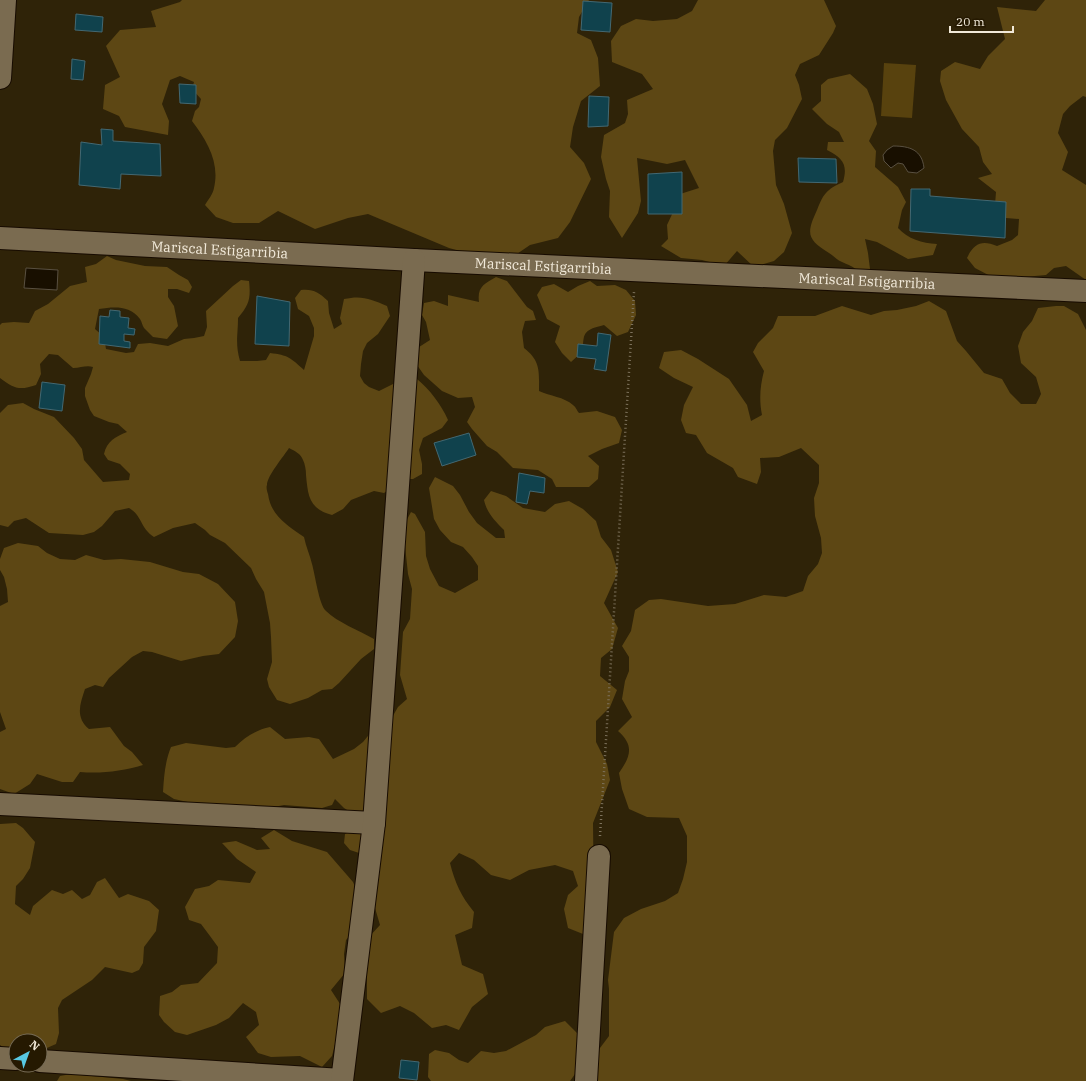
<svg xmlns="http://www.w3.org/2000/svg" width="1086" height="1081" font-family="'IBM Plex Serif',serif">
  <rect width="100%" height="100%" fill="#2f2308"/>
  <path fill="#58420e" d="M884,63L916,65L912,118L881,116Z"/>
  <path fill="#5d4714" d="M182,0H589L579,17L577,33L591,40L598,58L600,86L581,101L573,127L570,147L584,163L591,179L570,222L558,238L530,245L511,258H485L449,248L368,214L348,218L315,229L278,211L259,223H233L216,217L205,205C208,200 213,194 214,188C220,162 207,141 192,121L195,111L199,107L201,99L192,89L194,82L180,76L170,80L162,104L169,121L168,135L125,127L119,116L103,109L105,85L120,77L106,46L120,30L156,27L151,11L180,2Z
    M698,0H824L836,26L833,33L819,55L800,64L795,75L799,85L802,99L787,128L775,140L773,151L776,185L784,204L792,233L784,252L774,261L754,267L737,251L724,266L702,260L681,258L661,246L668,239L667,225L675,208L677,195L699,188L685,160L667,164L637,158L641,201L638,213L622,238L609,217L610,191L606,179L601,157L604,135L625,123L628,114L627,100L653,89L642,74L612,62L611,41L621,26L636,19L653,21L677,19L692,11Z
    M1045,0H1086V97L1083,96L1070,106L1063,114L1058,133L1068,152L1062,170L1086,185V280L1066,266L1054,268L1046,275L1024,277L1008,276L996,279L975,268L967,258C974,243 982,240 997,246L1012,240L1018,235L1019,219L994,217L996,192L978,178L992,174L983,162L979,147L962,129L946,100L940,81L941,71L955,62L980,69L988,56L1005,39L997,7L1036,11Z
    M850,74L867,89L873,104L877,124L869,141L876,151L875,167L898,187L906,202L902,210L898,228C908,239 922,243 937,244L933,255L908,259L877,242L865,239L868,253L870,269L858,271C853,266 848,265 842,262C837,260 834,256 829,253C807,239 806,234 817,210C824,193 826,190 843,182C848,165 843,158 827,150L828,142H844L839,132L827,124L812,109L821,101V85L828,79Z
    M107,256L116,260L145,266L167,267L179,275L188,280L192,287L189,293L177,289H168V297L174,306L178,326L167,339L153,337C150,334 147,331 144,328C142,325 142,322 140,319C129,305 114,307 99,309L95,329L104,337L106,349L126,353L134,352L138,344L150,343L168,346L184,339L194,338L204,336L207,327L206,311L233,286L241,280L249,281C251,299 249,305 238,318C238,336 235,343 240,361H257L266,360L270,353C288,355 291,358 304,370L314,336V328L309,316L298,309L295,298L301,290C314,289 318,292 328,301L329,313L334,329L342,324L340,318L344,299C362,295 371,299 387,306L390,316L378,334L367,343L363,351L361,364L360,376L364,383L369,387L379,391L397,382L417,379C430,390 441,404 448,420L442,428L423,438L419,450L422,464V474L413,479H405L384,493L374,491L351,500L343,509L332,515C309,509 308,496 306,475C306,470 305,464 303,460C301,454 295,451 289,448C284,456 267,476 267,485C266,487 267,491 268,494C271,516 287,525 304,537C306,547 310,555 312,564C315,574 319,605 326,611C337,622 360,631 374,639V649L361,659L339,683L332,689L322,690L308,698L290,704L277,700L269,687L267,679L272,662L271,637L270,623L264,592L256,579L251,568L225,543L210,535L205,530L195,523L173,528L154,537C140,528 142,515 129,508L115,511L102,526L94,532L83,535L49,533L26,518L14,521L8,527L0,525V413L8,405L23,403L34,409L54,417L74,438L82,449L84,460L103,482L129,480L130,474L120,464L108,460L104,454C107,441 115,437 127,432L118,424L109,422L94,416L90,410L85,396V388L91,374L93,367C86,365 81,368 73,368L58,355L49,354L40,364L41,374L36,385C19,391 13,388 0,378V325L2,323L14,322L29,323L35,311L48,304L70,286L87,282L85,267L96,264Z
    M496,277L507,281L527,307L533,311L536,320L525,321L522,332L524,348C541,361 539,372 539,391C550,396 564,397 573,405C576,407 577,411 579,413L597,411L615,417L622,430L619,443L602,449L588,456L599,466L598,479L589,487H556L552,479L538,470L513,468L497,452L487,446L472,429L467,422L475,407L472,397L458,398L442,391L424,375L417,365L416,349L430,340L426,322L422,315L424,303L434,301L448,306V295L479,302C477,287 484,284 496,277Z
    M590,281L597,286L615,285L626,290L635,301L636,315L628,332L617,336L604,325C585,330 583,331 583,351L571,362L562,353L555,342L560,326L547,319L537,295L542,287L554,284L568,292L578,286Z
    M929,301L946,311L957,341L966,351L984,373L1002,379L1010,393L1021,404H1036L1041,394L1036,377L1021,363L1018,346L1023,332L1032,321L1038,308L1056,306H1064L1078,314L1086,330V1081H579L594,1056L609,1036V989L608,980L614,932L624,918L641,909L665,901L678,893L683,879L687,862V836L679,818L647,817L629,809L622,789L619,773C630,757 635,746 618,731L632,717L622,699L625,681L629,671V657L622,646L631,631L635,610L649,600L661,599L708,606L735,604L764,595L786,597L803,591L808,576L818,564L822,553L821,538L815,516L814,498L819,483V465L801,448L779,457L760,458L761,472L757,484L738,477L733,468L707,453L696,435L686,433L681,420L684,405L693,387L674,378L659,368L664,352L681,350L698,359L729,379L747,405L751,421L762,415C759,400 760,386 764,371L753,352L758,343L773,328L778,316H815L842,306L871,315L884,311L897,310L916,306Z
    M435,477L453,486L460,495L469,512L477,523L496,538H505L504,530C494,520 487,513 484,500L491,491L506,496L523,508L545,512L555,504L569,501L583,509L596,521L601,537L611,550L618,572L604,603L618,628L612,649L601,658L600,676L617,690L610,707L596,721V742L607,764L610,780L593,823L594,907L583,934L568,928L564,909L568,895L578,886L573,871L555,865L529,870L510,880L491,875L474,860L459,853L450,863C455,883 461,896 474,912L472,928L455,935L462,965L483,974L488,994L472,1007L459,1030L446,1025L432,1028L414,1013L400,1006L381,1013L367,999V976L357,959L369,937L380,925L375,908L376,892L362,854L350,850L344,843L345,834L354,830L355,815L344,808L335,799L332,805L322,808L284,805L269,808L210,809L192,803L174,799L163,792C164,776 165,762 171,747L186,743L226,748L235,747C245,737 256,730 270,727L285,739L309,737L319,739L333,759L354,749L363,742L372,731L390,721L398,707L407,699L400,675L403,632L410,619L412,589L408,574L403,527L411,512L415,514L425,532L426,556L430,569L439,586L455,593L478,580V566L472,557L463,547L451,542L440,530L434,519L429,488Z
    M18,543L38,546L47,553L60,559L75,560L86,555L104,560L121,559L150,562L183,572L199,574L218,584L235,602L238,621L235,637L219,654L203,656L181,661L152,652L143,651L132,657L109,678L103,687L95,685L85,689C80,704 75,717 89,729L110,727L124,746L132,752L143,765C123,771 101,774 80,772L73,782H62L37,774L30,784L14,794L0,789V732L6,729L0,712V606L8,602L7,589L4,577L0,570V559L4,548Z
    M16,823L23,828L35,842L30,868L23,879L16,886L15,904L30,915L33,906L52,890L63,894L72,890L82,899L90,895L97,882L105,878L119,898L128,894L149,901L159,910L156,931L144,947L143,963L139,970L132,973L105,967L92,980L62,1000L58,1008L59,1033L56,1044L40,1051V1041H16V1050H7L0,1045V824Z
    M274,830L292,841L327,852L353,882L357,891L355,930L346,940L344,954L345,973L331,990L344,1010L332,1056L322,1067L300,1056L271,1057L258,1053L246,1037L259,1025L256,1012L243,1003L229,1018L216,1025L187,1035L175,1032L164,1022L159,1015L160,996L172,992L181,985L198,983L217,963L218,947L210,936L201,924L189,920L185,907L195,889L209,886L218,880L250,883L256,872L237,859L222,843L236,841L257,850L270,849L261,838Z
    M565,1021L578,1034L583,1063L570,1081H431L428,1077L429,1054L435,1050L449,1053L459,1060L468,1063L481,1051L494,1053L506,1051L536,1035L545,1027Z
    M71,1074L123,1079L131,1081H57L60,1076Z"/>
  <path fill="#180f00" stroke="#595041" d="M893,146C910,146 922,150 924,168L917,173L908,172L903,164L898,163L891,168L884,161L883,155L887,150Z
    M26,268L58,270L57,290L24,288Z"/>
  <path fill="#10424d" stroke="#436872" d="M583,1L612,3L610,32L581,30Z
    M76,14L103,17L102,32L75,30Z
    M72,59L85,61L83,80L71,79Z
    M179,84L196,85V104L180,103Z
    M589,96L609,97L608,126L588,127Z
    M101,129L113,130V141L160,144L161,176L121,174L120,189L79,185L81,142L102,145Z
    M798,158L836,159L837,183L799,182Z
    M682,172V214H648V174Z
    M911,189H930V196L1006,202L1005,238L910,231Z
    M257,296L290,302L289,346L255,344Z
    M110,310L120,311V317L129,318L128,328L135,329L134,335L124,334V341L130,342V348L99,344L100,316L109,317Z
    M598,333L611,335L606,371L594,369L596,359L577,357L578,344L597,346Z
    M42,382L65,385L62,411L39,408Z
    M469,433L476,455L442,466L434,443Z
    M519,473L545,478L544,493L530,491L527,504L516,502Z
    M401,1060L419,1062L417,1080L399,1078Z"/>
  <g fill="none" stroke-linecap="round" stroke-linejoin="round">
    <defs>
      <g id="minor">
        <path d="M0,78L5,0"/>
        <path id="s1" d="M0,238L414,260L1086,291"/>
        <path d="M0,804L374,823"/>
        <path d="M0,1058L16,1059"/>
        <path d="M40,1061L342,1080"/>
        <path d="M342,1081L374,823L414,260"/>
        <path d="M586,1081L599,856"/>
      </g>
    </defs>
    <use href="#minor" stroke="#170b00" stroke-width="24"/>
    <path stroke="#7d725c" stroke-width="2.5" stroke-dasharray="1 3" stroke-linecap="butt" d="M600,836L634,292"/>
    <use href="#minor" stroke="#7a6b50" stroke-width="22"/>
  </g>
  <g text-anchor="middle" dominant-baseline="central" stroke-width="3" stroke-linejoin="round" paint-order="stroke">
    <g font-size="14" fill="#f1e9d9" stroke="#251901">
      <text stroke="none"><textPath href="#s1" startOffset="220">Mariscal Estigarribia</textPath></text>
      <text stroke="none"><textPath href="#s1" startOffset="544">Mariscal Estigarribia</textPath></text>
      <text stroke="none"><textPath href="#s1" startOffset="868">Mariscal Estigarribia</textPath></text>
    </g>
  </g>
  <g transform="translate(28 1053) rotate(41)"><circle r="19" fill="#251901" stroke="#776c57"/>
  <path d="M0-3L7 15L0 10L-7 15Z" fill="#58c9e3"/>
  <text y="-6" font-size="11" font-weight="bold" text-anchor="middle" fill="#f1e9d9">N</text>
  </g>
  <path d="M950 26v6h63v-6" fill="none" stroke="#f1e9d9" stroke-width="2"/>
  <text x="956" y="26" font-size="12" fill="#f1e9d9" stroke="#251901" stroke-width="3" paint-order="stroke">20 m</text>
</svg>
